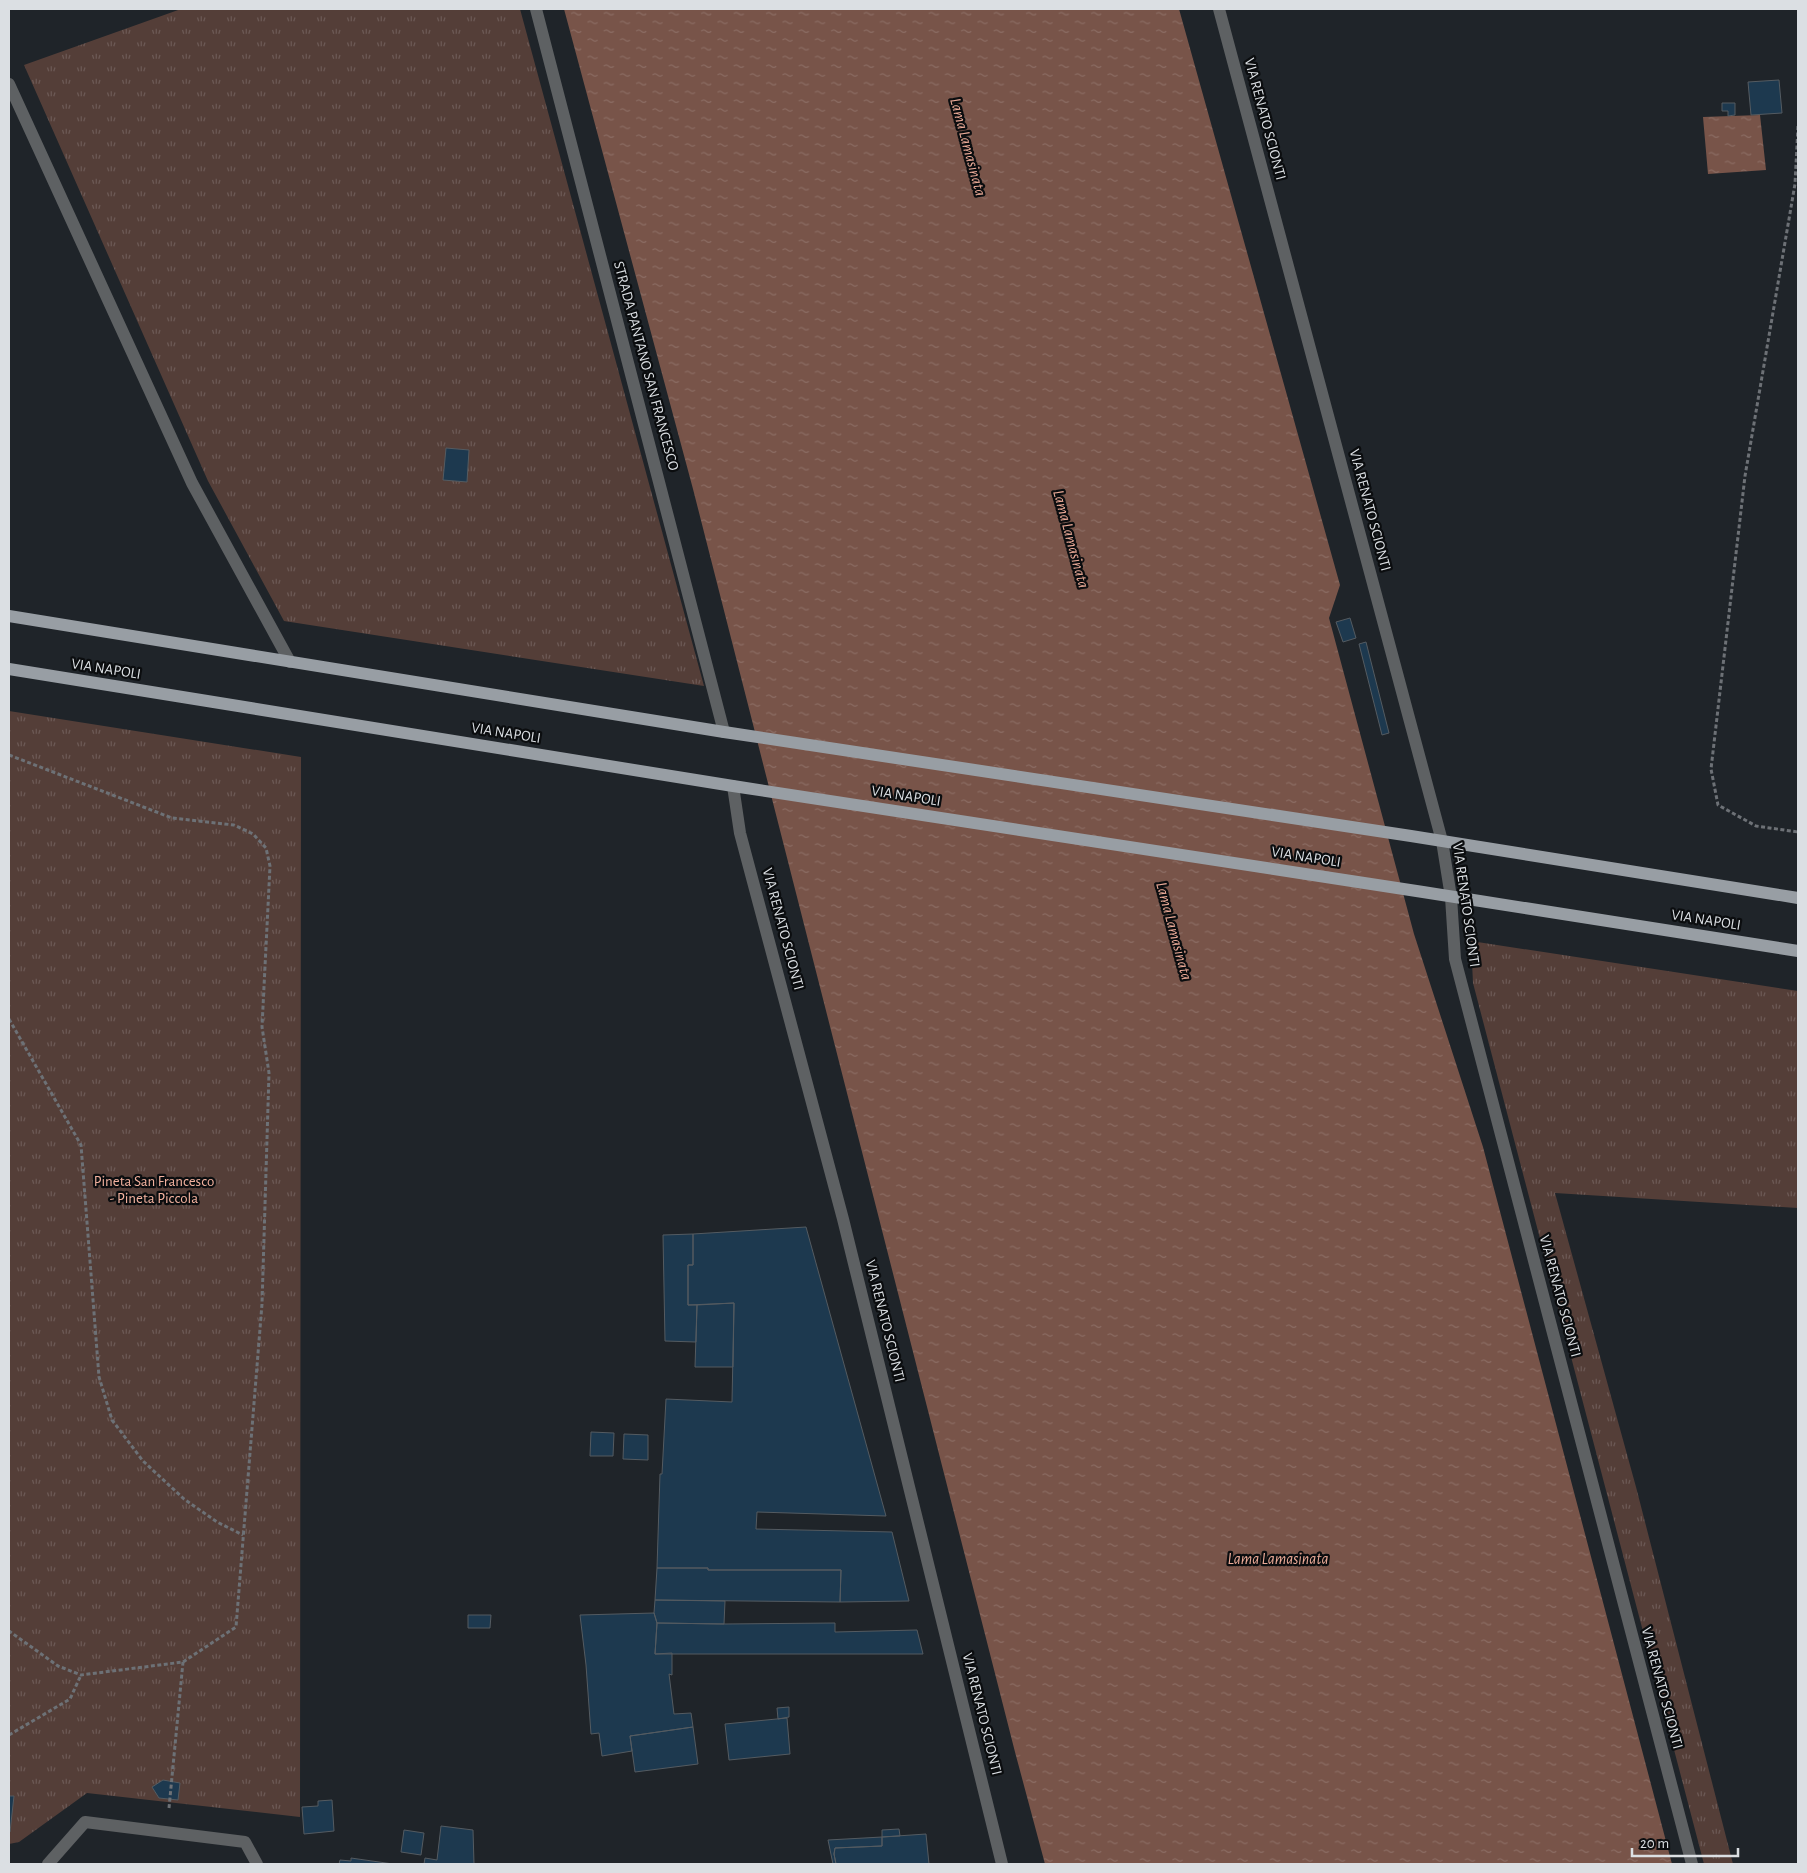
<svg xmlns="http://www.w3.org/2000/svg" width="1807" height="1873" font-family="'Alegreya Sans',sans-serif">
  <defs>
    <pattern id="grass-tufts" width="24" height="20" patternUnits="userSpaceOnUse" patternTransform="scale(1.25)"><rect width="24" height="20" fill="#543e38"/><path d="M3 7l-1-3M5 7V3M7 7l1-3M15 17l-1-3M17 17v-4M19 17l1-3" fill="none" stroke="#6c5955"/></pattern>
    <pattern id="water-ripples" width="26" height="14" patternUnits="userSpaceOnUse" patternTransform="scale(1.25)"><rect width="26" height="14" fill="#785449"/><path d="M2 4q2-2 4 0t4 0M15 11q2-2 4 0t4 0" fill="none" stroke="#8b6c63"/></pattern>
  </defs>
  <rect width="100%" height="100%" fill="#1f2429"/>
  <path fill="url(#grass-tufts)" d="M181,9H520L704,686L284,621L208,481L24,65Z
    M9,711L301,757L300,1817L87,1793L19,1842L9,1844Z
    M1471,941L1798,991V1208L1555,1193L1636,1487L1733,1864H1704L1473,983Z"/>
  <path fill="url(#water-ripples)" d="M564,9H1179L1340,585L1329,618L1414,934L1483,1147L1672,1864H1045L1015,1752L693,489Z
    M1760,115L1766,170L1708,174L1703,117Z"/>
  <path fill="#1d394f" stroke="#545b61" d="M1779,80L1782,113L1751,115L1748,82Z
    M1722,103H1735V115L1728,116V111H1722Z
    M446,448L469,450L467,482L443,480Z
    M1350,618L1356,638L1343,642L1336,622Z
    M1366,642L1389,733L1382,735L1359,644Z
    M806,1227L886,1516L757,1512L756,1529L892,1532L909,1601L840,1602L841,1570H708V1568H657L660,1474H662L666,1399L732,1402L734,1303L688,1305V1265H693V1234Z
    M693,1234V1265H688V1305H697L696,1342L665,1341L663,1235Z
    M734,1303L733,1367H695L697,1305Z
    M591,1432L614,1433L613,1456H590Z
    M624,1434L648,1435V1460L623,1459Z
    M657,1568H708V1570H841L840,1602L655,1600Z
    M655,1600L725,1601L724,1624L657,1623L654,1613Z
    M654,1613L657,1623L655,1654L672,1653V1675L669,1674L674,1714L691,1713L693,1727L630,1736L632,1751L602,1756L599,1733L591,1734L586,1665L580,1615Z
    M468,1615H491L490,1628H468Z
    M657,1623L724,1624L835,1623V1632L917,1630L923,1654H655Z
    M789,1707V1717L778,1719L777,1708Z
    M787,1718L790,1754L729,1760L725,1724Z
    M693,1727L698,1764L635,1772L630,1736Z
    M163,1780L180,1783L178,1800L159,1798L152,1787Z
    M9,1796H14L10,1832H9Z
    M332,1800L334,1831L304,1834L302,1807L318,1806V1801Z
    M441,1826L473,1830L474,1864H424L425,1858L437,1860Z
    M899,1829L900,1836L882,1837V1830Z
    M404,1830L424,1833L421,1855L401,1852Z
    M926,1834L929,1864H836L834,1854L835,1848L882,1846V1837Z
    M882,1837V1846L835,1848L834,1854L836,1864H833L828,1840Z
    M351,1858L393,1864H339L340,1860L351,1861Z"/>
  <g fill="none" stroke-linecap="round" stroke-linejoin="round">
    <path stroke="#6d7176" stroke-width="3" stroke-dasharray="4 2.5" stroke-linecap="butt" d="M1798,126L1795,184L1745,476L1711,769L1718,805L1756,826L1798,832
      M9,755L172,818L234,825L253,834L266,848L270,866L262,1027L269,1073L262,1304L236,1627L183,1662L81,1675L58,1666L9,1631
      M9,1019L81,1145L99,1377L112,1420L143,1461L184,1499L217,1522L243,1535
      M9,1735L70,1699L81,1675
      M169,1808L183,1662"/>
    <path stroke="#5e6163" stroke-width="12" d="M536,9L724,732
      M1219,9L1442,841L1451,897L1455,959L1692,1864
      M9,84L192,483L290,662
      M733,786L740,833L843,1219L1002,1864
      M48,1864L85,1822L245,1842L257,1864"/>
    <path stroke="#989ea4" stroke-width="12" d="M9,616L724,732L1411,836L1798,898
      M9,669L733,786L1423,892L1798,951"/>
  </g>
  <g text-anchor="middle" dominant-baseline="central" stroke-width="4.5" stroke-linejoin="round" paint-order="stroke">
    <g font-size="15" fill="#dbdfe3" stroke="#0b0d0f">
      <text transform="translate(1265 119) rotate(75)">VIA RENATO SCIONTI</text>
      <text transform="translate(646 366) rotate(75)">STRADA PANTANO SAN FRANCESCO</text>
      <text transform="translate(1370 510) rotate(75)">VIA RENATO SCIONTI</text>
      <text transform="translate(106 669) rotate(9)">VIA NAPOLI</text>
      <text transform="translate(506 733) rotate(9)">VIA NAPOLI</text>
      <text transform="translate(906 796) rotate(9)">VIA NAPOLI</text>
      <text transform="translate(1306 857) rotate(9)">VIA NAPOLI</text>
      <text transform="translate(1466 905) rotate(82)">VIA RENATO SCIONTI</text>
      <text transform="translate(1706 920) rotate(9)">VIA NAPOLI</text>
      <text transform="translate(783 929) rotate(75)">VIA RENATO SCIONTI</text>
      <text transform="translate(1560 1296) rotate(75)">VIA RENATO SCIONTI</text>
      <text transform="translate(885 1321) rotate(76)">VIA RENATO SCIONTI</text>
      <text transform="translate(1662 1688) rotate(75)">VIA RENATO SCIONTI</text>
      <text transform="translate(982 1714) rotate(76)">VIA RENATO SCIONTI</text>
    </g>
    <g font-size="15" fill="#f3b29f" stroke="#0b0d0f">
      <text x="154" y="1181">Pineta San Francesco<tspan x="154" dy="17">- Pineta Piccola</tspan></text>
    </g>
    <g font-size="16" font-style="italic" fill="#edac99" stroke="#0b0d0f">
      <text transform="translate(968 147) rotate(75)">Lama Lamasinata</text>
      <text transform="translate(1071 539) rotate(75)">Lama Lamasinata</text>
      <text transform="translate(1174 931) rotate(75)">Lama Lamasinata</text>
      <text x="1278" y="1559">Lama Lamasinata</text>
    </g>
  </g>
  <rect width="1807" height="1873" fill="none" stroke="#dbdfe3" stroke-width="20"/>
  <path d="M1632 1848v8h106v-8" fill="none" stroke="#dbdfe3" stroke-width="2.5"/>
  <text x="1640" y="1848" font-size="15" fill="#dbdfe3" stroke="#0b0d0f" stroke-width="4" paint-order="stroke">20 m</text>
</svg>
